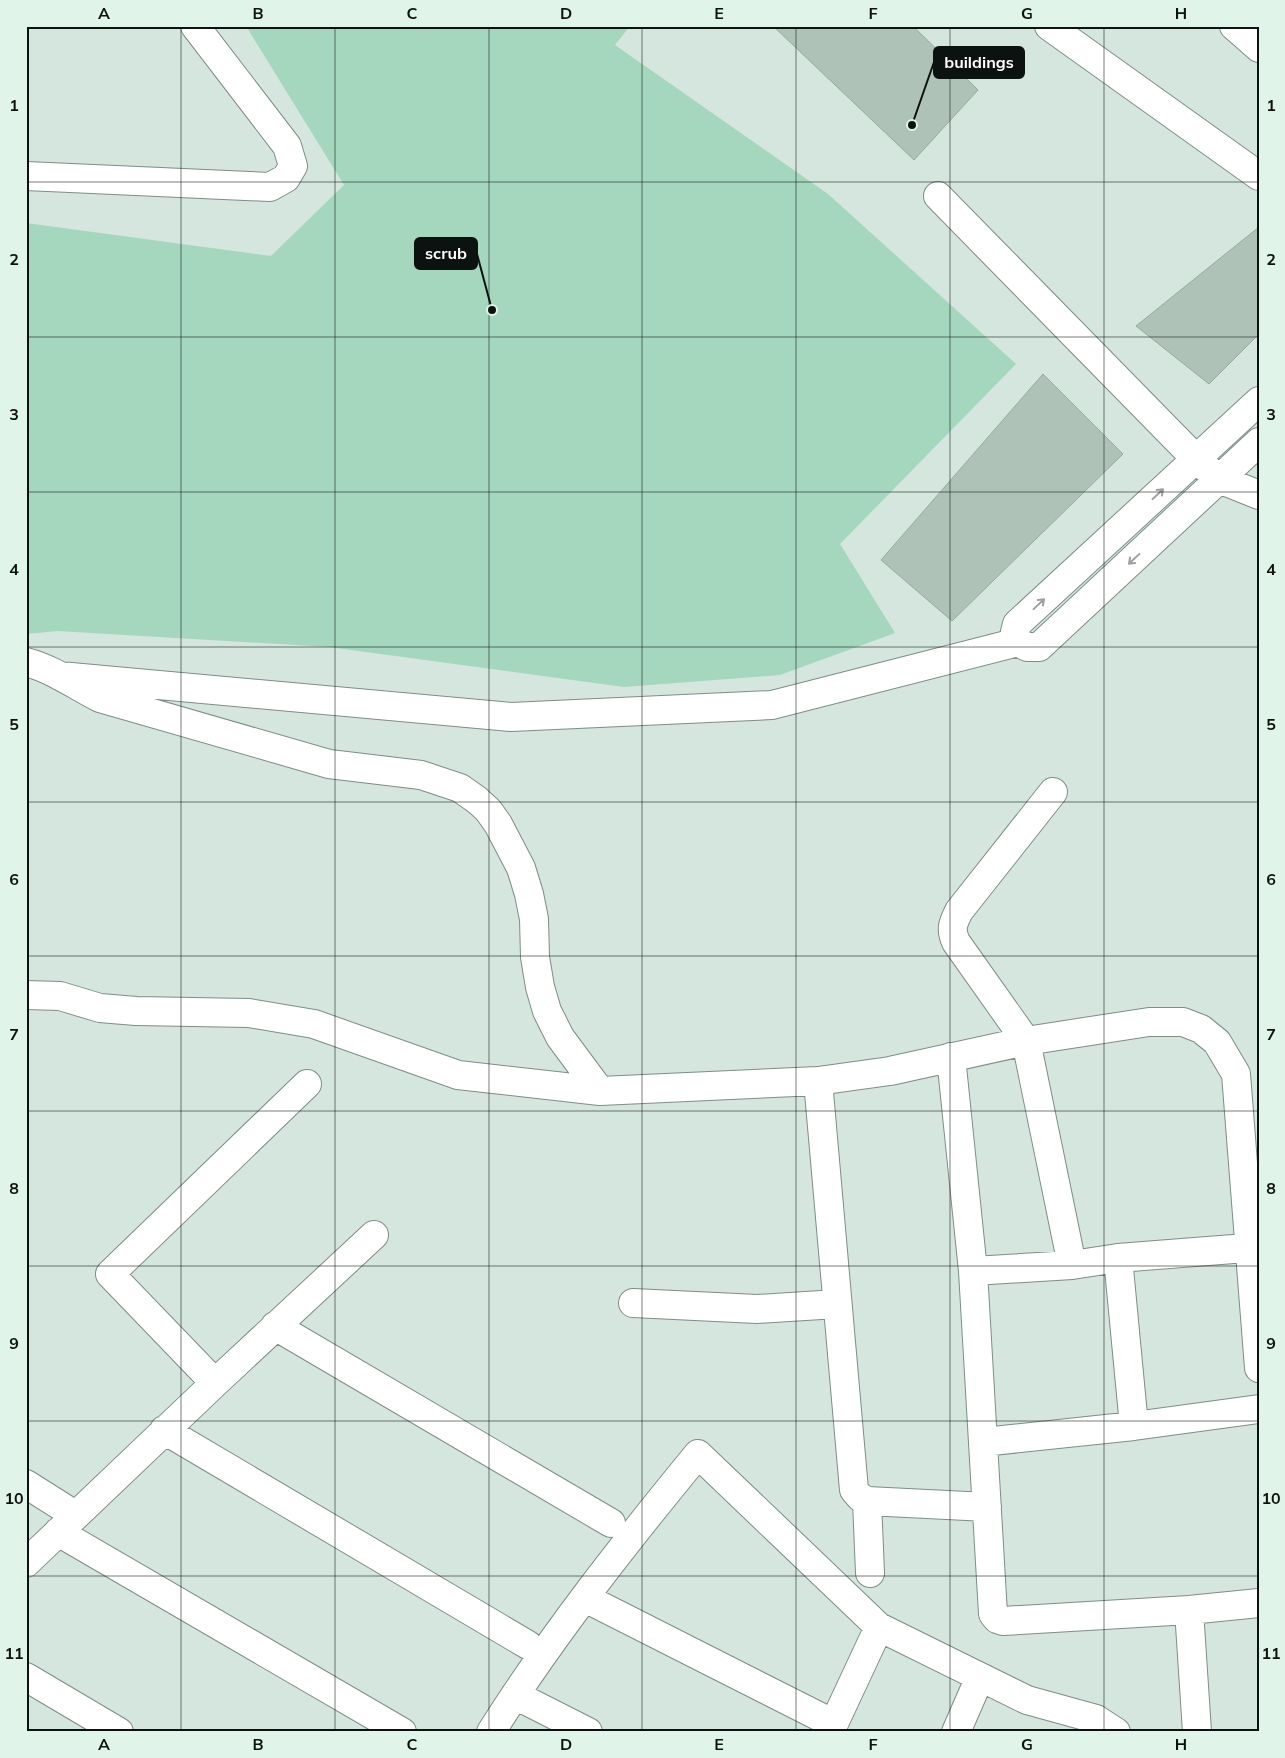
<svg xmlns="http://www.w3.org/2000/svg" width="1285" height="1758" font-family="Mulish,sans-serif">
  <rect width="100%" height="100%" fill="#d4e6dd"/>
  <path fill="#a5d7be" d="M246,26H630L615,45L828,194L1016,364L840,544L895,633L780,675L624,687L329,647L58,631L26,634V223L271,256L344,185Z"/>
  <path fill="#afc2b8" stroke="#97a9a0" d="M773,26H913L978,90L914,160Z
    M1259,227V334L1209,384L1136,326Z
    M1043,374L1123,454L952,621L881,560Z"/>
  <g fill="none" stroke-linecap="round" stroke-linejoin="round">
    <defs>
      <path id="minor" d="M1049,26L1259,176
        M1234,26L1259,48
        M26,176L270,187L286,178L293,166L287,146L195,26
        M938,196L1196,459L1219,479L1259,495
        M1259,401L1017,624L1015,632L1018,642L1027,647H1039L1259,442
        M26,662C53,669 76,686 100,698L329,764L421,775L460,788L477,800L488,810L498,824L521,868L529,894L534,919L535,957L540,987L547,1011L560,1037L600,1091
        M60,676L511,717L772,705L1018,642
        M1053,792L959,911C953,923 950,929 956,942L1026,1041L1072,1265
        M26,995L60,996L100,1008L136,1011L249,1013L314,1024L458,1075L600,1091L818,1081L890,1071L1026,1041L1149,1022H1183L1201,1029L1217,1042L1236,1074L1259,1368
        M951,1057L973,1271L993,1614L997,1619L1003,1621L1189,1610L1259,1603
        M818,1081L854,1490L860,1497L867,1501L987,1507
        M973,1271L1072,1265L1118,1258L1259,1247
        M633,1303L757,1309L837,1304
        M275,1326L611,1523
        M215,1383L110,1274L307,1084
        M1134,1426L1259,1409
        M164,1430L528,1645
        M983,1442L1134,1426L1118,1258
        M26,1484L75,1515
        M867,1501L870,1573
        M58,1532L402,1732
        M26,1563L215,1383L374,1235
        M585,1598L834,1724
        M1189,1610L1197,1732
        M879,1627L1027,1700L1096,1719L1116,1732
        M26,1677L119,1732
        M515,1695L588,1732
        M491,1732C553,1634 625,1543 698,1454L879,1627L830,1732
        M956,1732L980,1677"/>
    </defs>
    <use href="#minor" stroke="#7d8e85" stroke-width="30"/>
    <use href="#minor" stroke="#fff" stroke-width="28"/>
  </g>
  <defs><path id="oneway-shaft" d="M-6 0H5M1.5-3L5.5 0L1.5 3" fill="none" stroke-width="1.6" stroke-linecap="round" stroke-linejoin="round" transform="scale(1.25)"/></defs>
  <g stroke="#9ea09f">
    <use href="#oneway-shaft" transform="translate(1158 494) rotate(-43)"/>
    <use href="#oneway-shaft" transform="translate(1134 559) rotate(137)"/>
    <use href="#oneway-shaft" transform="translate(1039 604) rotate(-43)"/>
  </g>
  <path fill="none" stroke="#0c120f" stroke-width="1" stroke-opacity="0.55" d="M181,26V1732M335,26V1732M489,26V1732M642,26V1732M796,26V1732M950,26V1732M1104,26V1732M26,182H1259M26,337H1259M26,492H1259M26,647H1259M26,802H1259M26,956H1259M26,1111H1259M26,1266H1259M26,1421H1259M26,1576H1259"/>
  <path fill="none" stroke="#0c120f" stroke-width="2" d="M912 125L934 62M492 310L477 254"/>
  <g fill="#0c120f" stroke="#e1f4ea" stroke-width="2">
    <circle cx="912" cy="125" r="5"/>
    <circle cx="492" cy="310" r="5"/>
  </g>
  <g fill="#0c120f" stroke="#0c120f" stroke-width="2">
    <rect x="934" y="47" width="90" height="31" rx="5"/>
    <rect x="415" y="238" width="62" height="31" rx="5"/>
  </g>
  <g font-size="16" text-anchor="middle" font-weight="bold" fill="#fff">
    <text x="979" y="68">buildings</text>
    <text x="446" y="259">scrub</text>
  </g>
  <rect width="1285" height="1758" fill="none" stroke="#e1f4ea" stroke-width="55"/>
  <rect x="28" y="28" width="1230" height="1702" fill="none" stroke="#0c120f" stroke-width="2"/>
  <g font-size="16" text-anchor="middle" font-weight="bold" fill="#0c120f">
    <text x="104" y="19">A</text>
    <text x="258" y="19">B</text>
    <text x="412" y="19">C</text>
    <text x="566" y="19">D</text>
    <text x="719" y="19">E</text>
    <text x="873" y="19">F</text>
    <text x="1027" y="19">G</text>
    <text x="1181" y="19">H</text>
    <text x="14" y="111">1</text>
    <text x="1271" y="111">1</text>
    <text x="14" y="265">2</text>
    <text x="1271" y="265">2</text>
    <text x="14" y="420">3</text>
    <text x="1271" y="420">3</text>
    <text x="14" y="575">4</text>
    <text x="1271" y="575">4</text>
    <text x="14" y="730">5</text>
    <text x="1271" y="730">5</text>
    <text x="14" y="885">6</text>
    <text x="1271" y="885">6</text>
    <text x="14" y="1040">7</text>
    <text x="1271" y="1040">7</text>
    <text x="14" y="1194">8</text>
    <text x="1271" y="1194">8</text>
    <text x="14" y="1349">9</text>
    <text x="1271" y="1349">9</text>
    <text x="14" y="1504">10</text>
    <text x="1271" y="1504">10</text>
    <text x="14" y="1659">11</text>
    <text x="1271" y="1659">11</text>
    <text x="104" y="1750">A</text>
    <text x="258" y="1750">B</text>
    <text x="412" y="1750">C</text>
    <text x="566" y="1750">D</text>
    <text x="719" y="1750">E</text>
    <text x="873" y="1750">F</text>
    <text x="1027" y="1750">G</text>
    <text x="1181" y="1750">H</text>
  </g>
</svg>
